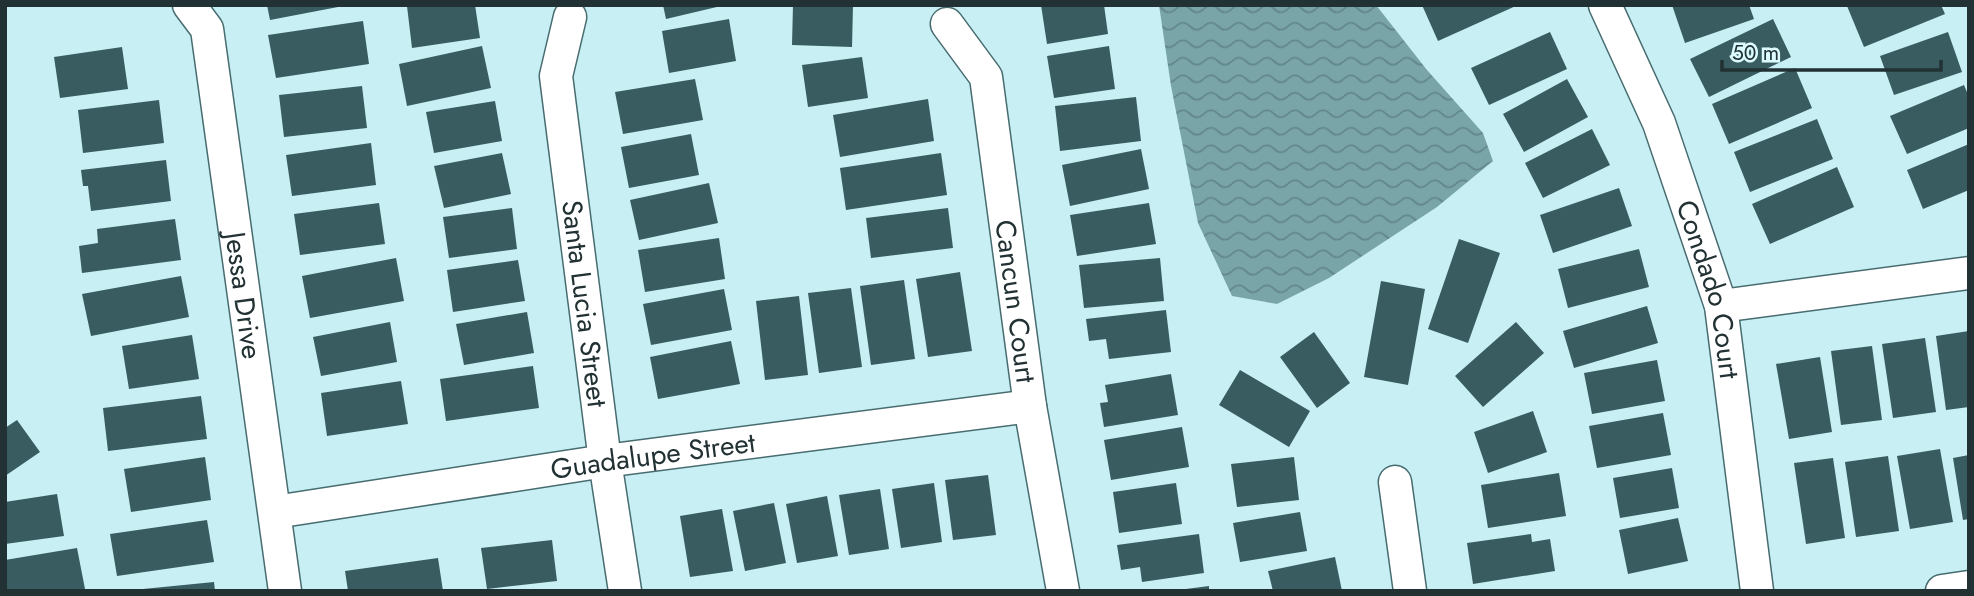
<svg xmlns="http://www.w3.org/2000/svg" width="1974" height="596" font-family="Jost,sans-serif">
  <defs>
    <pattern id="water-waves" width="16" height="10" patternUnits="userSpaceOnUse" patternTransform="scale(1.75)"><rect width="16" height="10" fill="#79a5a9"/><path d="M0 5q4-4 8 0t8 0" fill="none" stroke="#63878a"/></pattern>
  </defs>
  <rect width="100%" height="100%" fill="#c7eff4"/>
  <path fill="url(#water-waves)" d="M1159,5H1376L1427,70L1483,133L1493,161L1437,207L1329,278L1277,304L1232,296L1198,223L1171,86Z"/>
  <path fill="#385c60" d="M267,5H338V7L270,20Z
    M415,5H475L480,38L412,48L407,6Z
    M663,5H721V6L666,19Z
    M793,5H853L852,47L792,45Z
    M1041,5H1104L1108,34L1047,44Z
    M1422,5H1518L1438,41Z
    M1672,5H1749L1754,19L1685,43Z
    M1850,5H1941L1945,14L1864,47L1847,6Z
    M729,19L736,61L669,73L662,31Z
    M1773,19L1791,57L1709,97L1690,59Z
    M363,21L369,64L276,78L268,35Z
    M1550,32L1567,69L1489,105L1471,68Z
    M1948,32L1962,72L1894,95L1880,56Z
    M482,46L491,88L407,106L399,64Z
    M1109,46L1115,89L1054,98L1047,56Z
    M122,47L128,89L60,98L54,57Z
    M862,57L868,98L808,107L802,65Z
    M1795,68L1812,108L1729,144L1712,104Z
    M695,79L703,120L623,134L615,92Z
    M1567,79L1588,117L1524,152L1503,114Z
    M1964,85L1969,97V128L1907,154L1890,116Z
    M362,86L367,128L284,137L279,95Z
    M1136,97L1141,141L1060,151L1055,106Z
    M928,99L934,141L840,157L833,115Z
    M159,100L164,143L83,153L78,110Z
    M495,101L502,141L434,153L426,112Z
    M1817,119L1833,159L1750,192L1734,152Z
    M1592,129L1610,165L1543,198L1525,163Z
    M691,134L699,175L629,188L621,147Z
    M371,143L376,185L292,196L286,155Z
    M1969,144V190L1923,209L1907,170Z
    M1141,149L1149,189L1070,206L1062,165Z
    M502,153L511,194L444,208L434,166Z
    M941,153L947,195L846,210L840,168Z
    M166,160L171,201L91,211L88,186H83L81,170Z
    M1837,167L1854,207L1770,244L1752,204Z
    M709,183L718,223L639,240L630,200Z
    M1619,188L1632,226L1553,253L1540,215Z
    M379,203L385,244L300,255L294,214Z
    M1149,203L1156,244L1077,256L1070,215Z
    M512,208L517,249L449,258L443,217Z
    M948,208L953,248L871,258L866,218Z
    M175,219L181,260L82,273L79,246L98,243L97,229Z
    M719,238L725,279L645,292L638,250Z
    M1459,239L1500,253L1468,343L1428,329Z
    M1639,249L1649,287L1568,308L1558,269Z
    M396,258L404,301L310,318L302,276Z
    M1160,258L1164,301L1084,308L1079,265Z
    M518,260L525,301L453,312L447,270Z
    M960,272L972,351L928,357L916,279Z
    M181,276L189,317L91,336L82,294Z
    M904,280L915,359L871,365L860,286Z
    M1381,281L1425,289L1408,385L1364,377Z
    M851,288L862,367L819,373L808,293Z
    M724,289L732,330L651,345L643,304Z
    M799,296L808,375L765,380L756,301Z
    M1647,306L1658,343L1574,368L1563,331Z
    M1166,310L1171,352L1109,359L1106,339L1089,341L1086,319Z
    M527,312L534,353L464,365L456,324Z
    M390,322L397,362L321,376L313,337Z
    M1516,322L1544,353L1483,407L1455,376Z
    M1969,331V407L1946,410L1936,336Z
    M1314,332L1350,383L1317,408L1280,357Z
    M192,335L199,379L129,389L122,346Z
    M1925,338L1936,412L1893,418L1882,344Z
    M731,341L740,384L658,399L650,357Z
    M1872,346L1882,420L1841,425L1831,351Z
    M1820,357L1832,432L1789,439L1776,364Z
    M1657,360L1665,401L1592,414L1584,373Z
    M533,366L539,408L446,421L440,379Z
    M1240,370L1310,411L1289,447L1219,405Z
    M1171,374L1178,415L1104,427L1100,403L1108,402L1105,385Z
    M401,381L408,424L327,436L321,393Z
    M201,396L207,439L108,451L103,408Z
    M1533,411L1547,452L1488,473L1474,432Z
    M1663,413L1671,455L1597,468L1589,426Z
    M17,420L40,452L5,476V428Z
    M1182,427L1189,467L1111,480L1104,440Z
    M1940,449L1953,522L1910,529L1897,456Z
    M1969,455V519L1963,520L1953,458Z
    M1888,456L1899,531L1856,537L1845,462Z
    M205,457L211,500L131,512L124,469Z
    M1294,457L1299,500L1237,507L1231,464Z
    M1833,458L1845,538L1806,544L1794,463Z
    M1672,468L1679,508L1620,518L1613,478Z
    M1559,473L1566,516L1488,528L1481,485Z
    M988,475L996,535L953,540L945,480Z
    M934,483L942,542L901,548L892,489Z
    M1176,483L1182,524L1119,533L1113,492Z
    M880,489L889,549L849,555L839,495Z
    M57,494L64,536L5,544V502Z
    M827,496L838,556L797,563L786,504Z
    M774,503L786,563L745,571L733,511Z
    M722,509L733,571L690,577L680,516Z
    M1300,512L1307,551L1240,562L1233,523Z
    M1678,518L1688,561L1628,574L1619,530Z
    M207,520L214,562L117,576L110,534Z
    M1199,534L1204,573L1142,582L1140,567L1121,570L1117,545Z
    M1531,534L1532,542L1550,539L1555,571L1473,584L1467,543Z
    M552,540L557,581L487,589L481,548Z
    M77,548L85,589L5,591V560Z
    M1335,557L1342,591H1273L1268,571Z
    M438,558L443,591H348L345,571Z
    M214,582L215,591H143V589Z
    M1209,586V591H1186V589Z"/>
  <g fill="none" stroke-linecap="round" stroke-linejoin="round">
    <defs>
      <g id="street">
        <path id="s1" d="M189,5L207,29L285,591"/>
        <path id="s2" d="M1605,5L1659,123L1721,306L1757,591"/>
        <path id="s3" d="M570,17L556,76L605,461L625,591"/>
        <path id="s4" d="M947,24L986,77L1030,406L1063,591"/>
        <path d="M1721,306L1969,273"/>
        <path d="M1395,482L1410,591"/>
        <path id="s5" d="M275,512L605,461L1030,406"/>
        <path d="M1942,591L1969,587"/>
      </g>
    </defs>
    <use href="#street" stroke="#486c70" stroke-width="35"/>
    <use href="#street" stroke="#fff" stroke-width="32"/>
  </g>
  <g text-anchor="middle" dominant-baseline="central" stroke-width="7" stroke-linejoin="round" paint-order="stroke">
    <g font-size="28" fill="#223133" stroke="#dbfbfe">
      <text stroke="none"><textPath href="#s2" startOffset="304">Condado Court</textPath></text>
      <text stroke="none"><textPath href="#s1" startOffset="299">Jessa Drive</textPath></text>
      <text stroke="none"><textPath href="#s4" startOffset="292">Cancun Court</textPath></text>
      <text stroke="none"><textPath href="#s3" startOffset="290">Santa Lucia Street</textPath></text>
      <text stroke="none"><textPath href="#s5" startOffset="382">Guadalupe Street</textPath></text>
    </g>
  </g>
  <rect width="1974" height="596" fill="none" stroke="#223133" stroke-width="14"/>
  <path d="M1722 60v10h219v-10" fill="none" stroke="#223133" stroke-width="3.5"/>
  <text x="1732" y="60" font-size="21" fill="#223133" stroke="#dbfbfe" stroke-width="5" paint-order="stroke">50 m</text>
</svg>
